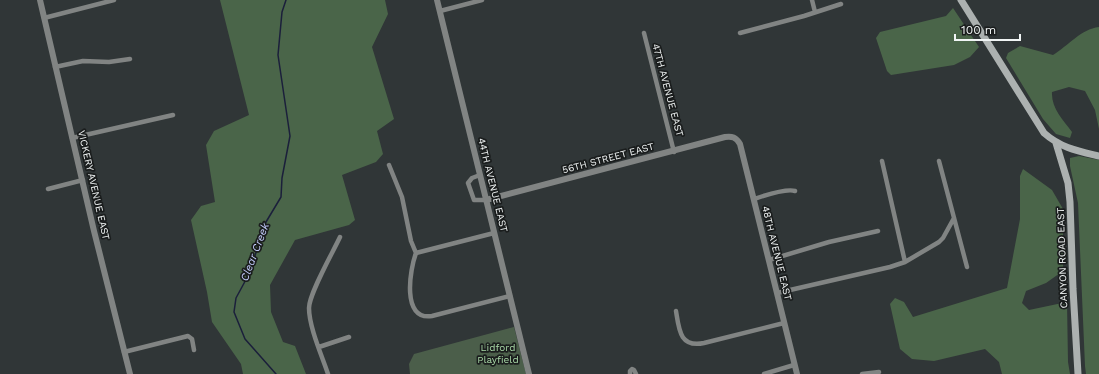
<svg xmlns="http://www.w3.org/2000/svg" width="1099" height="374" font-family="'Work Sans',sans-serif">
  <rect width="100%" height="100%" fill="#303637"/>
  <path fill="#4b5e4a" d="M514,327L526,374H410L409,364L414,354Z"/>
  <path fill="#4a6549" d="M220,0H385L388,14L372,47L394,119L377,131L383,154L376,162L342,175L355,220L349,225L295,240L270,285L271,312L283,342L295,346L306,374H243L241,364L212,322L207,292L191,220L201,206L215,202L206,145L214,131L249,115Z
    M953,8L979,47L970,57L954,65L891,75L887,71L876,38L880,32L946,16Z
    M1099,27V129L1095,110L1085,91L1069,87L1052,92C1051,108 1063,120 1072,132L1070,138L1056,134L1043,119L1006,58L1008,53L1020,46L1053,55C1068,46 1081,29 1099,27Z
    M1079,156L1099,160V374H1086L1085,366L1078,203L1070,166V158Z
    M1023,169L1052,190L1063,209V271L1046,283L1026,291L1022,303L1029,310L1067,302L1068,362L1070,374H1002L999,362L985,349L934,361L912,359L900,349L890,304L895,298L904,302L913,317L1007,288L1020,219V176Z"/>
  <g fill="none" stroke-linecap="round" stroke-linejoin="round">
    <path stroke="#1b1f3b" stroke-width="1.5" d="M276,374L245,339L234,312L236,298L249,274L266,222L281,197L282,178L290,136L278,55L282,12L286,0"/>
    <path stroke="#818483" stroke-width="4.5" d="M812,0L815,12
      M440,11L482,0
      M44,18L114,0
      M644,33L674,152
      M740,33L804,16L841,4
      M55,67L83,61L109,62L130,59
      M72,138L173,115
      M882,161L905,262
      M939,161L967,267
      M389,165L402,197L411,241L416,253
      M480,175L472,178L468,183L474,200H486
      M48,189L83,180
      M754,199C763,196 786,188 795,191
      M416,253C410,269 401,321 432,316L510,296
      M416,253L494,233
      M769,260L829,242L878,231
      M777,293L890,267L905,262L939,242L943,238L954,218
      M676,311C679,330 680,348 704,343L784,323
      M319,347L349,337
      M124,352L188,336L192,339L194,350
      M328,374C322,356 309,327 309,308C309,294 333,252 340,237
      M630,374V371L632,369L634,370L636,374
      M764,374L794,365
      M862,374L879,372"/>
    <path stroke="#818483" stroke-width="6" d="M40,0L94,231L130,374
      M437,0L529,374
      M486,200L725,137C732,136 736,137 740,144L797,374"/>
    <path stroke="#acb1b0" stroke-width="7" d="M961,0L1044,133C1061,148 1078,151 1099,156
      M1056,143L1068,183L1070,202L1073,289L1078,374"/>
  </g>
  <g text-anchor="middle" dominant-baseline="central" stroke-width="3.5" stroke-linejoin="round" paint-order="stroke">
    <g font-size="10" fill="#f1f5f5" stroke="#1a1d1d">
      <text transform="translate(668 90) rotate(75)">47TH AVENUE EAST</text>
      <text transform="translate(608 158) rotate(-15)">56TH STREET EAST</text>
      <text transform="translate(94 185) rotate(77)">VICKERY AVENUE EAST</text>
      <text transform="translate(493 185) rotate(76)">44TH AVENUE EAST</text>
      <text transform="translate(777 253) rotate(76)">48TH AVENUE EAST</text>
      <text transform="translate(1062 258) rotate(-92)">CANYON ROAD EAST</text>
    </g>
    <g font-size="10" fill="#a9d8a7" stroke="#1a1d1d">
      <text x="498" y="347">Lidford<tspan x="498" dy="12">Playfield</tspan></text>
    </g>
    <g font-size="11" font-style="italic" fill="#c3ccfc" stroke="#1a1d1d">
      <text transform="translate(255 252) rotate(-69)">Clear Creek</text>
    </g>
  </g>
  <path d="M955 34v6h65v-6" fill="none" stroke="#f1f5f5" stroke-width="2"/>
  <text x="961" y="34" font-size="12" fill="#f1f5f5" stroke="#1a1d1d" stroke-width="3" paint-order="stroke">100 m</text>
</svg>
